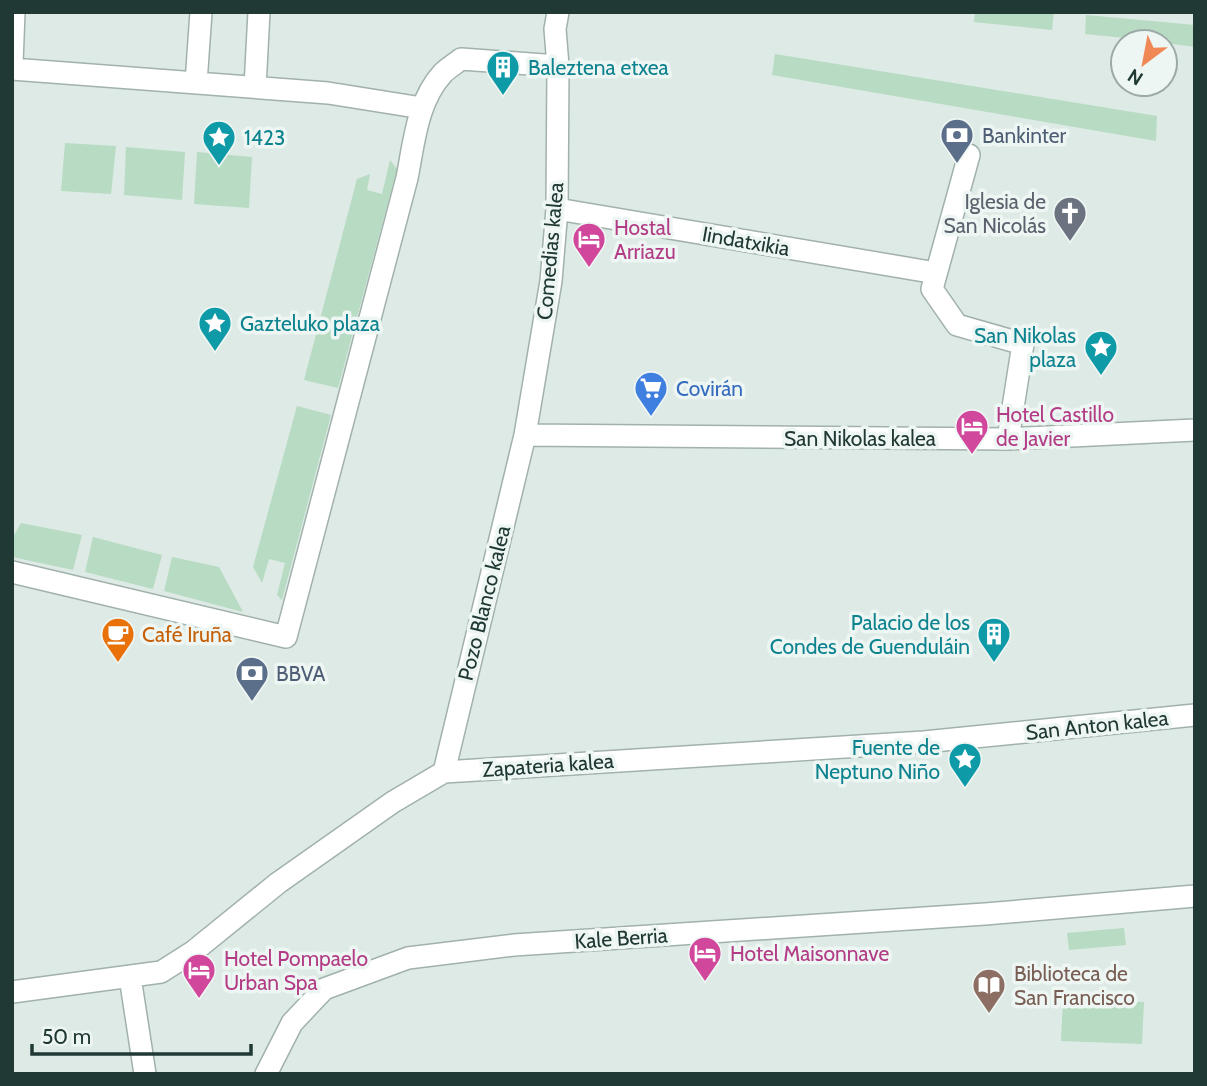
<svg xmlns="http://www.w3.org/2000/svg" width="1207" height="1086" font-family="Cabin,sans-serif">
  <rect width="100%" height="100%" fill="#deeae5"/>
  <path fill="#b7dbc3" d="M975,12H1054L1052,30L974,22Z
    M1086,15L1195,25V47L1165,43V42L1085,34Z
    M775,54L1157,116L1156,141L772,75Z
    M65,143L116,146L111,194L61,191Z
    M126,147L185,152L182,200L124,195Z
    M197,152L252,157L249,208L194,204Z
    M390,160L397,169L338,388L304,380L357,179L370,174L367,190L382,194Z
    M297,406L331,415L282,600L277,595L285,563L269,559L262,583L253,567Z
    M21,523L82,535L73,570L12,557V539Z
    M93,537L162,555L153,589L85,572Z
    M172,557L219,567L243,612L164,591Z
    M1124,928L1126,945L1069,950L1067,933Z
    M1063,999L1144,1002L1142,1044L1061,1041Z"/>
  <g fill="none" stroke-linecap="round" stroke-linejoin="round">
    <defs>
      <path id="minor" d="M12,63L14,12
        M12,69L328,93L422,108
        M196,83L201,12
        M255,87L259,12
        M969,155L932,289L957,325L1023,344L1008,439
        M557,209L936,273
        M525,435L1008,439L1195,430
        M12,572L286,637L407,178C414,143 417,101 443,73C448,68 455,64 461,59L558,66
        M444,772L525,435L551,281L557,209L558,66L555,29L558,12
        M130,977L145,1074
        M12,992L161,972L194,951L278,883L393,802L444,772L924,742L1195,715
        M266,1074L292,1023L324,989L408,958L514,945L985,914L1195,896"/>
    </defs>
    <use href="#minor" stroke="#a1b1ac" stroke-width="24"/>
    <use href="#minor" stroke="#fff" stroke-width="21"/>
  </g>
  <defs>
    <symbol id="building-pin" viewBox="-11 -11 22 30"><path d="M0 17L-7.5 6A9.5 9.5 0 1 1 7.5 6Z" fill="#0f9aa8" stroke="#eef6f3"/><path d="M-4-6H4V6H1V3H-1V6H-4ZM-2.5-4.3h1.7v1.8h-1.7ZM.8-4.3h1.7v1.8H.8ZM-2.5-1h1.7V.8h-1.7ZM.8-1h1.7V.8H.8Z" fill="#fff"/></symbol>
    <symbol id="bank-pin" viewBox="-11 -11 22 30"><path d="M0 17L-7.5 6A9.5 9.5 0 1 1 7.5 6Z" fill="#5c6f8a" stroke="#eef6f3"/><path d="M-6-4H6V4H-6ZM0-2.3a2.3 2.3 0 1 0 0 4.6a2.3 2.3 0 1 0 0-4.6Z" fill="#fff"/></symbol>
    <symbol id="sight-pin" viewBox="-11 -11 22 30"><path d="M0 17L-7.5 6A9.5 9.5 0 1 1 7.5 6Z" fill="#0f9aa8" stroke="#eef6f3"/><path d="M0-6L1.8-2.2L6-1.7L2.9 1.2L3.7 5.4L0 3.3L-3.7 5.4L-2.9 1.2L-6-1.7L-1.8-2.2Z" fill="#fff"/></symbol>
    <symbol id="church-pin" viewBox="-11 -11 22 30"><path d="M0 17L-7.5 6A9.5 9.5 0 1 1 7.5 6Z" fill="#6b7280" stroke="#eef6f3"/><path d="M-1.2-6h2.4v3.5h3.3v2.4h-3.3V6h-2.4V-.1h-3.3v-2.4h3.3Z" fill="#fff"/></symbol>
    <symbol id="hotel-pin" viewBox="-11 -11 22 30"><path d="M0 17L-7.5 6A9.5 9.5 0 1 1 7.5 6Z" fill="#d1479c" stroke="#eef6f3"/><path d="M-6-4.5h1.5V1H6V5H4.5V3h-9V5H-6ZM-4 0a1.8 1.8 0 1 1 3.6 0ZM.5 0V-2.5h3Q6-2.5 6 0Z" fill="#fff"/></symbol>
    <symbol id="supermarket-pin" viewBox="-11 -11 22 30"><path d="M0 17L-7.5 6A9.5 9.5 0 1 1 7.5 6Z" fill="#3f7fe0" stroke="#eef6f3"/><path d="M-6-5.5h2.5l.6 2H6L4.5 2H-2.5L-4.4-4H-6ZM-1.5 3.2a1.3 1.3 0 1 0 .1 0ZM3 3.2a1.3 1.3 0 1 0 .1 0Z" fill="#fff"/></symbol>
    <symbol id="cafe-pin" viewBox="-11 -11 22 30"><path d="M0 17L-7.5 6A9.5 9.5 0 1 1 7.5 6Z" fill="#e8710a" stroke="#eef6f3"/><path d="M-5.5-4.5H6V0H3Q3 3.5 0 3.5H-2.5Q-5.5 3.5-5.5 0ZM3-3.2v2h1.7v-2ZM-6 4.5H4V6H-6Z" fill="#fff"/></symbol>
    <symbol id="library-pin" viewBox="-11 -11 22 30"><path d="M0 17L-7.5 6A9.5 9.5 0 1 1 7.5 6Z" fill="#8d6e63" stroke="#eef6f3"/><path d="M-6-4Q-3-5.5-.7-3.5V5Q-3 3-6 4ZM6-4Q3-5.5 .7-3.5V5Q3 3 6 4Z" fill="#fff"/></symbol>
  </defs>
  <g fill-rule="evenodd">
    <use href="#building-pin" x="484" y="48" width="38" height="52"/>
    <use href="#bank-pin" x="938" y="116" width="38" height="52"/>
    <use href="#sight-pin" x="200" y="118" width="38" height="52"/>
    <use href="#church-pin" x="1051" y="194" width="38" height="52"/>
    <use href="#hotel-pin" x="570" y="220" width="38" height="52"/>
    <use href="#sight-pin" x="196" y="304" width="38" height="52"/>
    <use href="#sight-pin" x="1082" y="328" width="38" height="52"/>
    <use href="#supermarket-pin" x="632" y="369" width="38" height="52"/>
    <use href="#hotel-pin" x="953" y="407" width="38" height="52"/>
    <use href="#cafe-pin" x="99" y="615" width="38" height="52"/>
    <use href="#building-pin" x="975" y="615" width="38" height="52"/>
    <use href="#bank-pin" x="233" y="654" width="38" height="52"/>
    <use href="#sight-pin" x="946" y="740" width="38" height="52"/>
    <use href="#hotel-pin" x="686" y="934" width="38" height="52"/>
    <use href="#hotel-pin" x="180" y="951" width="38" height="52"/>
    <use href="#library-pin" x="970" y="966" width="38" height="52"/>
  </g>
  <g text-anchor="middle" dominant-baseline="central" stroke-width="7" stroke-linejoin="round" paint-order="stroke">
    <g font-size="21" fill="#0d838f" stroke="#eef6f3" text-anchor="start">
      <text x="528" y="67">Baleztena etxea</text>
      <text x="244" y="137">1423</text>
      <text x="240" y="323">Gazteluko plaza</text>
      <text x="1076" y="335" text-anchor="end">San Nikolas<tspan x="1076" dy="24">plaza</tspan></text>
      <text x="970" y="622" text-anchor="end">Palacio de los<tspan x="970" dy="24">Condes de Guenduláin</tspan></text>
      <text x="940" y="747" text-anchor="end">Fuente de<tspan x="940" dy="24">Neptuno Niño</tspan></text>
    </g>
    <g font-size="21" fill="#4e5e75" stroke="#eef6f3" text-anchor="start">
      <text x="982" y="135">Bankinter</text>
      <text x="276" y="673">BBVA</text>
    </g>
    <g font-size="21" fill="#5b616d" stroke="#eef6f3" text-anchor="end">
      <text x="1046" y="201">Iglesia de<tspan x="1046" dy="24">San Nicolás</tspan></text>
    </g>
    <g font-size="21" fill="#b23c85" stroke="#eef6f3" text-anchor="start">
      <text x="614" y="227">Hostal<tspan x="614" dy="24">Arriazu</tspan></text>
      <text x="996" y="414">Hotel Castillo<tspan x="996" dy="24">de Javier</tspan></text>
      <text x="730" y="953">Hotel Maisonnave</text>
      <text x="224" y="958">Hotel Pompaelo<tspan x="224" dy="24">Urban Spa</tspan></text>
    </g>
    <g font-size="21" fill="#203934" stroke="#eef6f3">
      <text transform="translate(746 241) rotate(10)">Iindatxikia</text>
      <text transform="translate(550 251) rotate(-85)">Comedias kalea</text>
      <text x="860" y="438">San Nikolas kalea</text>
      <text transform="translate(484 603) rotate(-76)">Pozo Blanco kalea</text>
      <text transform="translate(1097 725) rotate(-6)">San Anton kalea</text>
      <text transform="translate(548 765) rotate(-4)">Zapateria kalea</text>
      <text transform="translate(621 938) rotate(-4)">Kale Berria</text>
    </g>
    <g font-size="21" fill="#366cbe" stroke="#eef6f3" text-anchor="start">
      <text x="676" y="388">Covirán</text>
    </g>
    <g font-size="21" fill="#c56008" stroke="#eef6f3" text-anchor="start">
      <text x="142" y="634">Café Iruña</text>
    </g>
    <g font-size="21" fill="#785e54" stroke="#eef6f3" text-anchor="start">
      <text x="1014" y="973">Biblioteca de<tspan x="1014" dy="24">San Francisco</tspan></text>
    </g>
  </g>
  <rect width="1207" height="1086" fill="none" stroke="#203934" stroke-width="28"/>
  <g transform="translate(1144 63) rotate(212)"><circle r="33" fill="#eef6f3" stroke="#9caaa7" stroke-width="2"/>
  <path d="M0-5L12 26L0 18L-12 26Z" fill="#f08856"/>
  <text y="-10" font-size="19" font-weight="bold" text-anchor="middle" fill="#203934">N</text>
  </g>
  <path d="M32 1044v10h219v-10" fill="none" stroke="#203934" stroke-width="3.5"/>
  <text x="42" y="1044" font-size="21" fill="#203934" stroke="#eef6f3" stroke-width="5" paint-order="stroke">50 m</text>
</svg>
